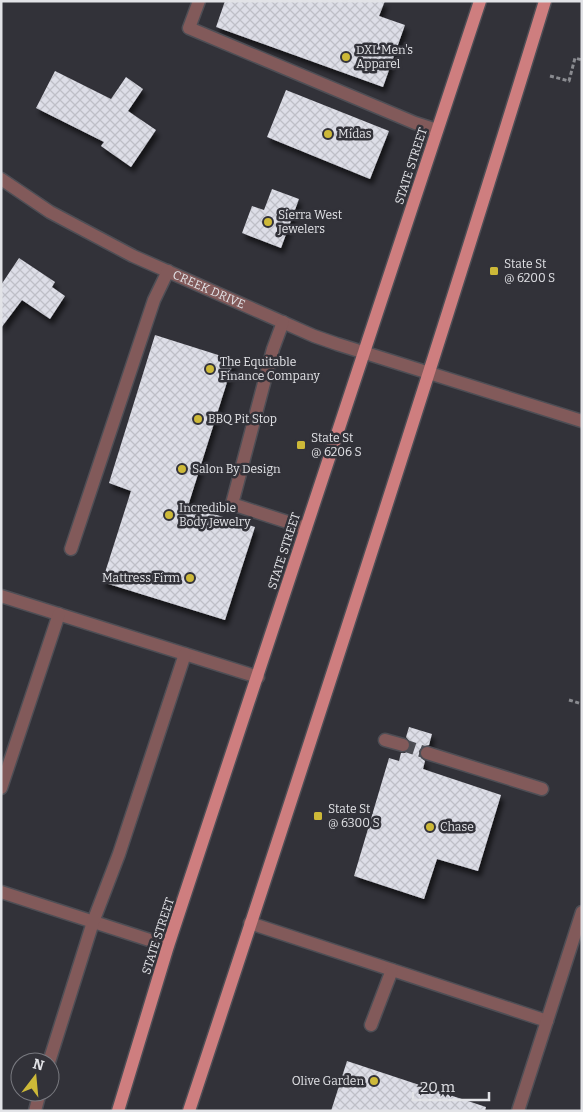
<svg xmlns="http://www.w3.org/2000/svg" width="583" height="1112" font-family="Bitter,serif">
  <defs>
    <pattern id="building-cross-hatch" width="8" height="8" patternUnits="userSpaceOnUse" patternTransform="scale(1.25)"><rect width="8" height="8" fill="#dddee7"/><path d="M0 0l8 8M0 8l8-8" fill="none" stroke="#bebfc7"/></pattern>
    <filter id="shadow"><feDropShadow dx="3" dy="5.5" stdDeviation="2.5" flood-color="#0009"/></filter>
  </defs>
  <rect width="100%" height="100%" fill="#323239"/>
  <path fill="url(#building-cross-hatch)" filter="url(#shadow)" d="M225,1H385L379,16L405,25L383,87L216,27Z
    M55,71L111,99L126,77L143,89L128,111L156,130L131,167L101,146L104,142L36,108Z
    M286,90L389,131L370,179L267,137Z
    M272,189L299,199L281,248L242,233L252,206L264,210Z
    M19,258L55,282L52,287L65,296L50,319L22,300L1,328V285Z
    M155,335L234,360L188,506L255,527L225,620L102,582L131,491L109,483Z
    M409,727L432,734L429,745L422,747L419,751L421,758L425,761L423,769L501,795L478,871L437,859L424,899L354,876L389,758L399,761L401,753H405L411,748V743L406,737Z
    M347,1061L486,1107L485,1111H331Z"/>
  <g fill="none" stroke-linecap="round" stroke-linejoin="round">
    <path stroke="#4c4d53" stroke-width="12" stroke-dasharray="12 6" stroke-linecap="butt" d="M403,745L427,753"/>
    <defs>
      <g id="minor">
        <path d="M199,1L189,28L415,123L437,130"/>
        <path id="s1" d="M1,179L50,212L133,256L314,336L337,344L582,421"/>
        <path d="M283,322L273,349L232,504L306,528"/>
        <path d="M71,549L154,300L168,271"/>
        <path d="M1,596L258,677"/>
        <path d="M385,740L403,745"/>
        <path d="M427,753L542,789"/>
        <path d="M1,788L59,614"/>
        <path d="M1,892L168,946"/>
        <path d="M250,923L547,1021"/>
        <path d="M371,1025L392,970"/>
        <path d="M49,1062L93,922L119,854L185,654"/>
        <path d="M35,1111L40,1092"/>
        <path d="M518,1111L582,912"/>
      </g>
      <path id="major" d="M118,1111L168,946L480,1
        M189,1111C311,742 431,373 545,1"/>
    </defs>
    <use href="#minor" stroke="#4e4e55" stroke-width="15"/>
    <use href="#major" stroke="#4e4e55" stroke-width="15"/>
    <path stroke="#8a8b90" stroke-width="3" stroke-dasharray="4 2.5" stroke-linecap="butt" d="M550,76L569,81L575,58L582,60
      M569,700L582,704"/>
    <use href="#minor" stroke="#825a5a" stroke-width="12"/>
    <use href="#major" stroke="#ce7e7f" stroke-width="12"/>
  </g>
  <g fill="#cdb938" stroke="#323239" stroke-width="2">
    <circle cx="346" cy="57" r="5"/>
    <circle cx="328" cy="134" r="5"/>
    <circle cx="268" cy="222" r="5"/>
    <rect x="489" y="266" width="10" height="10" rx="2.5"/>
    <circle cx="210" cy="369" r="5"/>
    <circle cx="198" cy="419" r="5"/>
    <rect x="296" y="440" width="10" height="10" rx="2.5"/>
    <circle cx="182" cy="469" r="5"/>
    <circle cx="169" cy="515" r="5"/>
    <circle cx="190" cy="578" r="5"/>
    <rect x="313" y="811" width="10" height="10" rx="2.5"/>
    <circle cx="430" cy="827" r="5"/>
    <circle cx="374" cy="1081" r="5"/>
  </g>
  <g text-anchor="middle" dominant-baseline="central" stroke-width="5" stroke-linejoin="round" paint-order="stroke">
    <g font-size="12" fill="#e2e3e7" stroke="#323239" text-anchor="start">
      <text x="356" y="50">DXL Men's<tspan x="356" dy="14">Apparel</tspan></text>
      <text x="338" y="134">Midas</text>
      <text x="278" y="215">Sierra West<tspan x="278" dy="14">Jewelers</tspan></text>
      <text x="504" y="264">State St<tspan x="504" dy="14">@ 6200 S</tspan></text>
      <text x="220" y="362">The Equitable<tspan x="220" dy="14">Finance Company</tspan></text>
      <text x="208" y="419">BBQ Pit Stop</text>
      <text x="311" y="438">State St<tspan x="311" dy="14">@ 6206 S</tspan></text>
      <text x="192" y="469">Salon By Design</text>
      <text x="179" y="508">Incredible<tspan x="179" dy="14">Body Jewelry</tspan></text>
      <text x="180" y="578" text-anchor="end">Mattress Firm</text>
      <text x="328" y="809">State St<tspan x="328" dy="14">@ 6300 S</tspan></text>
      <text x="440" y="827">Chase</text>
      <text x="364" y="1081" text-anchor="end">Olive Garden</text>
    </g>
    <g font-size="12" fill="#e2e3e7" stroke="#323239">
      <text transform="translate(411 166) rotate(-72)">STATE STREET</text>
      <text stroke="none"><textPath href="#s1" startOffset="236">CREEK DRIVE</textPath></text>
      <text transform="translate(284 551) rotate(-72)">STATE STREET</text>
      <text transform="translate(158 936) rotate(-72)">STATE STREET</text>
    </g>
  </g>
  <rect width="583" height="1112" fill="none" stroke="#e2e3e7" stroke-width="5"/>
  <g transform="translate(35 1077) rotate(16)"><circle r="24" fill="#323239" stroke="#78797f"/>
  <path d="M0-4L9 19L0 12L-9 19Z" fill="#cdb938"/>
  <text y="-8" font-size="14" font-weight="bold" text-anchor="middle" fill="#e2e3e7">N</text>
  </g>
  <path d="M413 1092v8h76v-8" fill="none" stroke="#e2e3e7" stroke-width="2.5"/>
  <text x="420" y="1092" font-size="15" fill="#e2e3e7" stroke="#323239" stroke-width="4" paint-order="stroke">20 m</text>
</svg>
